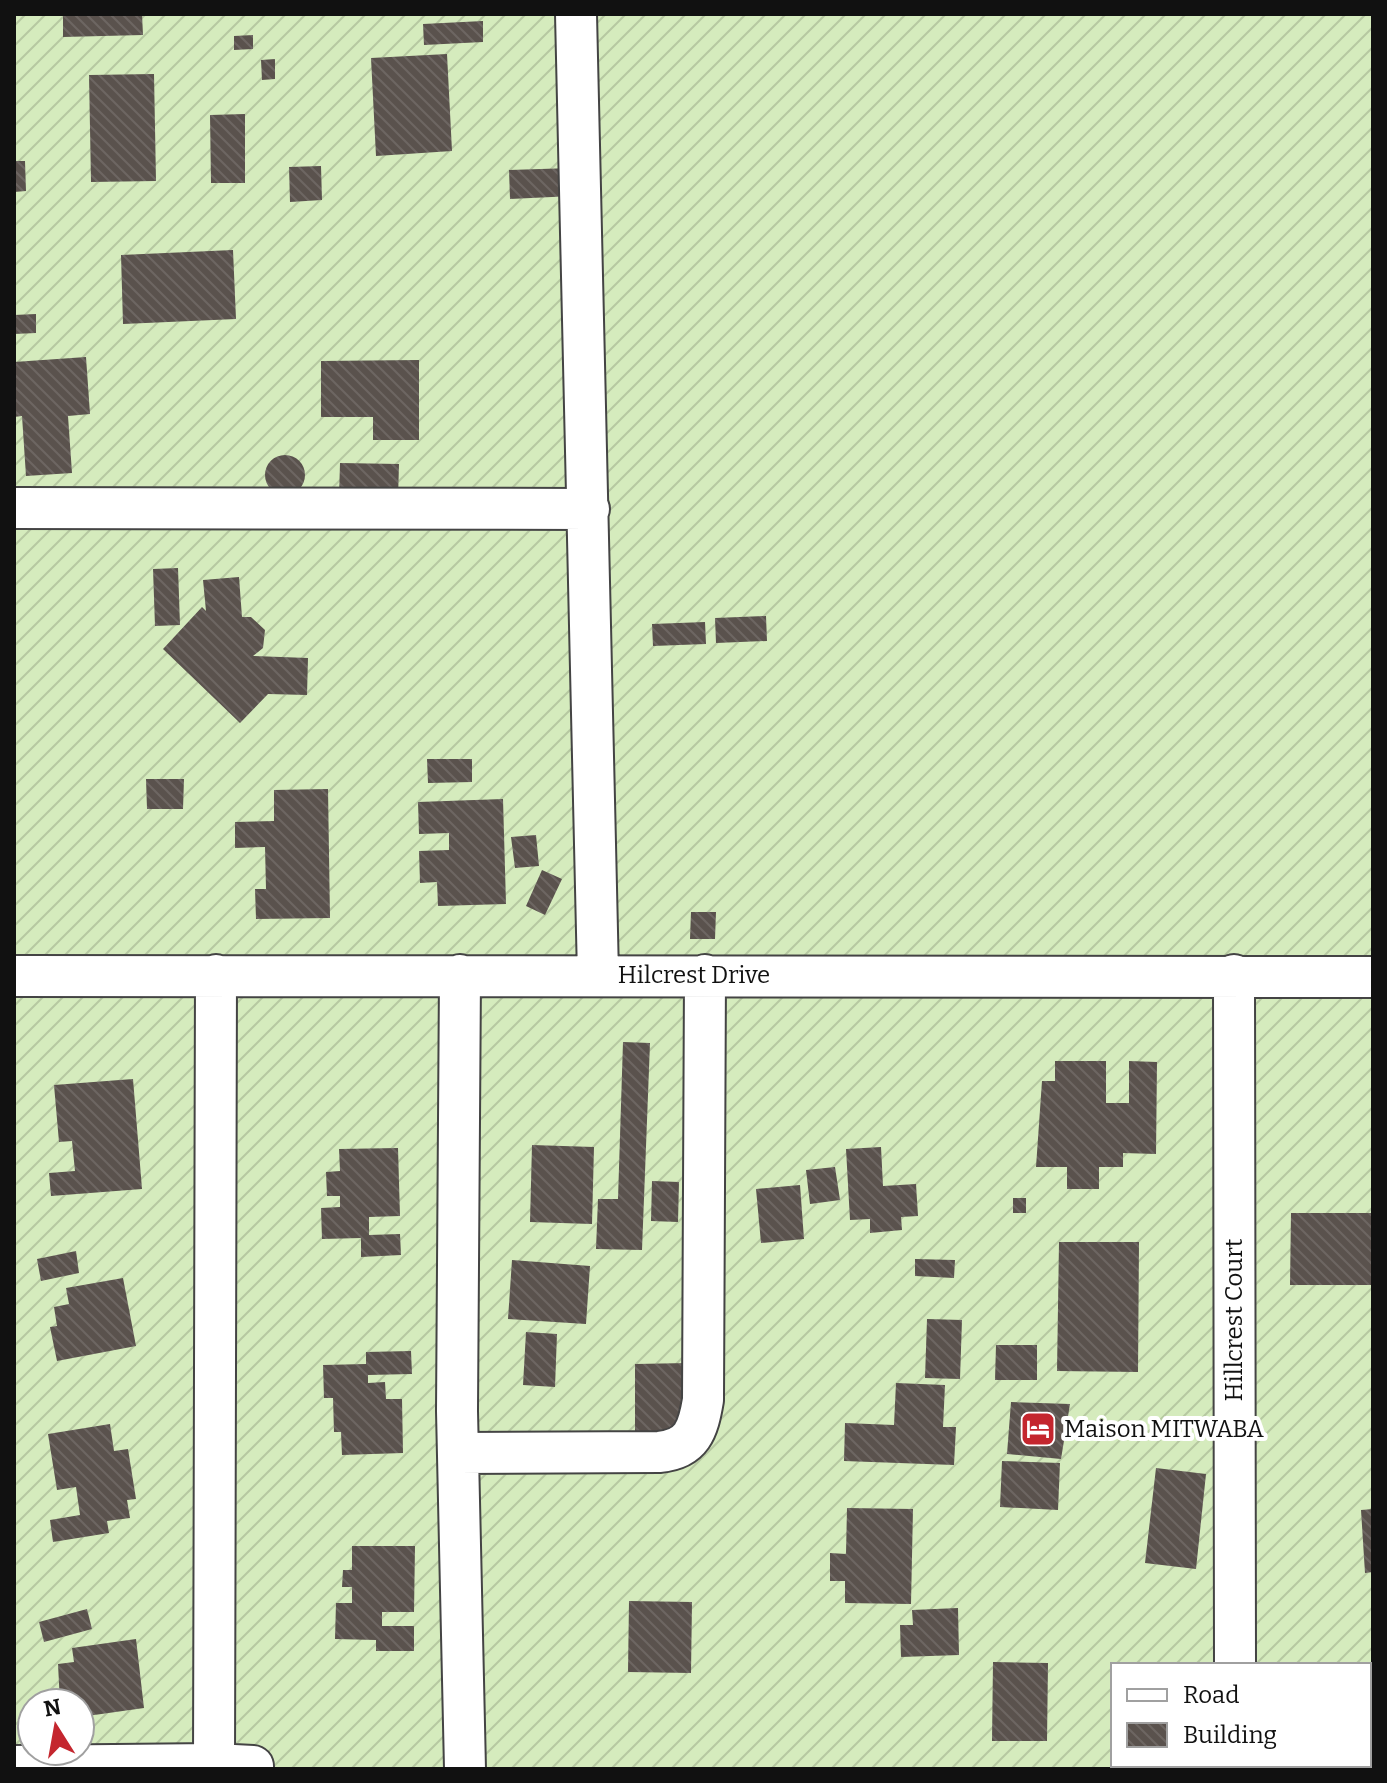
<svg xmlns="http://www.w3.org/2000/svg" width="1387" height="1783" font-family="Bitter,serif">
  <defs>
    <pattern id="garden-furrows" width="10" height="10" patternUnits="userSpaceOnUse" patternTransform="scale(2)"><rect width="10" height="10" fill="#d5ebbd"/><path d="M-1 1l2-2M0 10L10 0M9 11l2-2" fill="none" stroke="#b6c8a1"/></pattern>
    <pattern id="building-back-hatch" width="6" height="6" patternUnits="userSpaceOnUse" patternTransform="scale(2)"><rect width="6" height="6" fill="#5a524d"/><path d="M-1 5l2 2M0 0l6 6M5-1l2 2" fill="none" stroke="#6d6662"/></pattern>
  </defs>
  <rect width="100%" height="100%" fill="#fffdf5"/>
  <path fill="url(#garden-furrows)" fill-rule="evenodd" d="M14,14H1373V1769H14ZM1113,1665H1369V1765H1113ZM32,1703H80V1751H32Z"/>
  <path fill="url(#building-back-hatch)" d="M63,14H142L143,35L63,37Z
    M483,21V42L424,45L423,24Z
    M253,35V49L234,50V36Z
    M447,54L452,151L376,156L371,58Z
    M275,59V79L262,80L261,60Z
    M154,74L156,181L91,182L89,75Z
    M245,114V183H211L210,115Z
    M14,161H25L26,191L14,192Z
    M321,166L322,200L290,202L289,167Z
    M572,168L573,196L510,199L509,170Z
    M233,250L236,319L123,324L121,255Z
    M36,314V333L14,334V315Z
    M86,357L90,414L68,416L72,473L26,476L22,416L14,417V362Z
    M419,360V440H373V417H321V361Z
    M265 475a20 20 0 1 1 40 0a20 20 0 1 1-40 0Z
    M340,463L399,464L398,499L339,497Z
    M178,568L180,625L155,626L153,569Z
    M239,577L242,617H251L265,630L263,648L253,656L308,658L307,695L268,694L240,723L163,649L202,607L206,611L203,580Z
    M766,616L767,641L716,643L715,618Z
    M705,622L706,644L653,646L652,624Z
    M427,759H472V782L428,783Z
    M146,779H184L183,809H147Z
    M328,789L330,918L256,919L255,889H266L265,847L235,848V822L274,821V790Z
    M503,799L506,904L438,906L437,882L420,883L419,851L449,850V833L419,834L418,802Z
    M536,835L539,866L515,868L511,837Z
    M542,870L562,879L545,915L526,906Z
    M691,912H716L715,939H690Z
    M623,1042L650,1043L642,1250L596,1249L598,1199H618Z
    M1055,1061H1106V1103H1129V1061L1157,1062L1156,1154L1123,1153V1167H1099V1189H1067V1167H1036L1042,1081H1055Z
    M133,1079L142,1189L51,1196L49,1173L75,1171L72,1141L59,1142L54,1085Z
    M532,1145L594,1147L592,1224L530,1222Z
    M881,1147L883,1186L916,1184L918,1216L901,1217L902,1230L870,1233V1219L850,1220L846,1149Z
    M398,1148L400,1216L369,1217V1235L400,1234L401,1255L361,1257V1238L322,1239L321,1208L340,1207V1196H327L326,1172L340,1171L339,1149Z
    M835,1167L840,1200L810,1204L806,1170Z
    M652,1181L679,1182L678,1222L651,1221Z
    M800,1185L804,1239L761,1243L756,1189Z
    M1013,1198H1026V1213H1013Z
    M1291,1213H1373V1285H1290Z
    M1059,1242H1139L1138,1372L1057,1371Z
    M76,1251L79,1273L41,1281L37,1259Z
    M915,1259L955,1260L954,1278L915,1276Z
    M512,1260L590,1266L586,1324L508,1319Z
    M123,1278L136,1346L57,1361L50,1327L57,1326L54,1307L69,1304L66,1288Z
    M927,1319L962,1320L960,1379L925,1378Z
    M526,1332L557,1334L555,1387L523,1385Z
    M996,1345H1037V1380H995Z
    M411,1351L412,1374L368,1375V1383L385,1382L386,1399H402L403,1453L342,1455L341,1432H334L333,1398H324L323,1365L366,1364V1352Z
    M688,1363V1437H635V1364Z
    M896,1383L945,1385L943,1427H956L954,1465L844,1461L845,1423L894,1425Z
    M1011,1402L1070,1404L1061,1459L1007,1454Z
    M110,1424L114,1451L128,1449L136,1499L127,1500L130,1518L107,1521L109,1533L53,1542L50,1520L80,1515L76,1487L57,1490L48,1434Z
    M1002,1461L1060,1463L1058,1510L1000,1507Z
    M1156,1468L1206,1474L1196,1569L1145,1563Z
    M847,1508L913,1509L911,1604L845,1603V1581H830V1553L846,1554Z
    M1373,1509V1572L1365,1573L1361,1510Z
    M352,1546H415L414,1612H382V1626H414V1651H376V1640L335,1639L336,1603H352V1587H342L343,1570H352Z
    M629,1601L692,1602L691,1673L628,1672Z
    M958,1608L959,1655L901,1657L900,1625H913L912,1610Z
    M87,1609L92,1629L44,1642L39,1622Z
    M136,1639L144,1708L80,1717V1703H60L58,1664L74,1662L72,1648Z
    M993,1662L1048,1663L1047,1741H992Z"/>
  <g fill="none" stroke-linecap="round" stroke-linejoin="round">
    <defs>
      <path id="minor" d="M576,14L598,975
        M14,508L589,509
        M460,975L457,1411L465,1769
        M1234,975L1235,1665
        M14,976L1373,977
        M458,1453L659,1452C692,1449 698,1430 703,1400L705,975
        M214,1764L253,1766
        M1235,1765V1768
        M14,1766L214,1764L216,975"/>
    </defs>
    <use href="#minor" stroke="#444" stroke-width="44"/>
    <use href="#minor" stroke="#fff" stroke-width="40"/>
  </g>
  <defs>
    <symbol id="hotel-square" viewBox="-11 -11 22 22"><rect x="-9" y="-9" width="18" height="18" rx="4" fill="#c4262e" stroke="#fff"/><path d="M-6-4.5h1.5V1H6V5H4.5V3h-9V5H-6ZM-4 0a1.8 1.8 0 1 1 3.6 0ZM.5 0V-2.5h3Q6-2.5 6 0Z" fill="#fff"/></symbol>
  </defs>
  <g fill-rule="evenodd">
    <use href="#hotel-square" x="1018" y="1409" width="40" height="40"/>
  </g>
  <g text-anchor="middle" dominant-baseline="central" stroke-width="8" stroke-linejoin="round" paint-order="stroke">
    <g font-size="24" fill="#111" stroke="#fff">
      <text x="694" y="975">Hilcrest Drive</text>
      <text transform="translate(1234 1320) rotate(-90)">Hillcrest Court</text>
    </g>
    <g font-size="24" fill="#111" stroke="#fff" text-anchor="start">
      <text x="1064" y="1429">Maison MITWABA</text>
    </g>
  </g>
  <rect width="1387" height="1783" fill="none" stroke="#111111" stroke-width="32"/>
  <rect x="1111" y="1663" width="260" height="104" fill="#ffffff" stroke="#a0a0a0" stroke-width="2"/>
  <rect x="1127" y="1689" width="40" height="12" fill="#ffffff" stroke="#a0a0a0" stroke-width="2"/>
  <text x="1183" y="1703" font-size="24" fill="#111111">Road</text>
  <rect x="1127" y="1723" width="40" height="24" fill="url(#building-back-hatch)" stroke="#a0a0a0" stroke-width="2"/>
  <text x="1183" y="1743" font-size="24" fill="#111111">Building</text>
  <g transform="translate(56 1727) rotate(349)"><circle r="38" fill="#ffffff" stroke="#a0a0a0" stroke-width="2"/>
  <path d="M0-6L14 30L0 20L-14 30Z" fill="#c4262e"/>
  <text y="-12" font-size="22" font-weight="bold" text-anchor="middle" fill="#111111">N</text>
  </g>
</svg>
